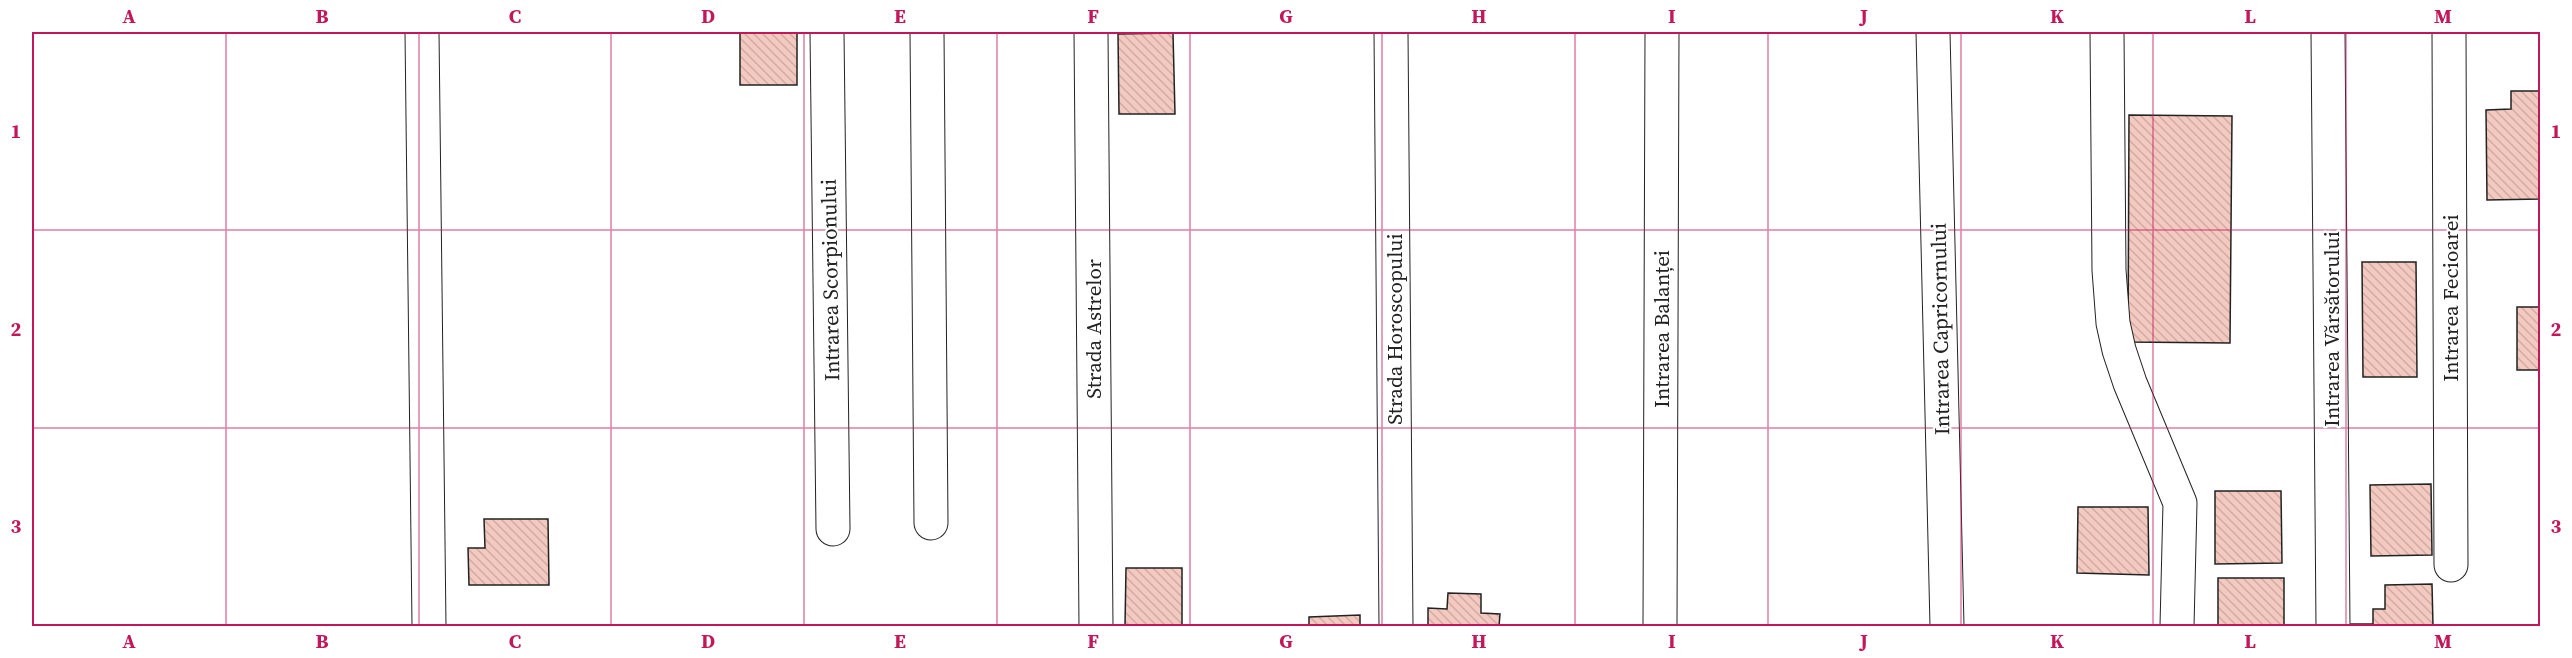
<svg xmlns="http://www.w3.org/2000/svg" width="2572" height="658" font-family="'Source Serif 4',serif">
  <defs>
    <pattern id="building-back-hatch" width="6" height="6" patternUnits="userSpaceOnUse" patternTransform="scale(1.5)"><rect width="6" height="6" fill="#f3c9c0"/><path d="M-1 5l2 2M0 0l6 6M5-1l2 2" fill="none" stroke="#d0aca5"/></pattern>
  </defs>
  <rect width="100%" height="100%" fill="#fff"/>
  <path fill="url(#building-back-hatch)" stroke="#222" stroke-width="1.5" d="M740,32H797V85H740Z
    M1173,33L1175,114H1119L1118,34Z
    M2511,91H2540V199L2487,200L2486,110L2511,109Z
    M2129,115L2232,116L2230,343L2128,342Z
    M2362,262H2416L2417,377H2363Z
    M2517,307H2540V370H2517Z
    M2431,484L2432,555L2371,556L2370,485Z
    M2215,491H2281L2282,563L2215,564Z
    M2078,507H2148L2149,575L2077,573Z
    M484,519H548L549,585H469L468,548H485Z
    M1126,568H1182V626H1125Z
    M2218,578H2284V626H2218Z
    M2432,584L2433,626H2351V624H2373V609H2385V585Z
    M1448,593L1481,594V613L1500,614L1499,626H1428V608L1447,609Z
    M1360,615V626H1309V617Z"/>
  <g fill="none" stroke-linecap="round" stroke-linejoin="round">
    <defs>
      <path id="minor" d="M422,32L429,626
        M827,32L833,529
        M927,32L931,523
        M1091,32L1096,626
        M1391,32L1396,626
        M1933,32L1947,626
        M2107,32L2109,270L2113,323L2119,350L2130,383L2180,503L2177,626
        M2328,32L2333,626
        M2449,32L2451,565
        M1660,626L1662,32"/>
    </defs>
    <use href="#minor" stroke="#222" stroke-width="35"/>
    <use href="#minor" stroke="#fff" stroke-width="33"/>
  </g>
  <path fill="none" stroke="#c2185b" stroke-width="1.5" stroke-opacity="0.55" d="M226,32V626M419,32V626M611,32V626M804,32V626M997,32V626M1190,32V626M1382,32V626M1575,32V626M1768,32V626M1961,32V626M2153,32V626M2346,32V626M32,230H2540M32,428H2540"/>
  <g text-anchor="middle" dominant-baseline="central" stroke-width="4.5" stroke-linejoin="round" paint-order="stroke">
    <g font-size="21" fill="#222" stroke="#fff">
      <text transform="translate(830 280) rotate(-91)">Intrarea Scorpionului</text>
      <text transform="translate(2450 298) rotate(-90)">Intrarea Fecioarei</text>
      <text transform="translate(1093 329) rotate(-90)">Strada Astrelor</text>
      <text transform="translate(1394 329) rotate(-90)">Strada Horoscopului</text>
      <text transform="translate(1661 329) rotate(-90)">Intrarea Balanței</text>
      <text transform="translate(1940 329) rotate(-91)">Intrarea Capricornului</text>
      <text transform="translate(2331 329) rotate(-90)">Intrarea Vărsătorului</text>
    </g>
  </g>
  <rect width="2572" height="658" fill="none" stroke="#ffffff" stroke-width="66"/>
  <rect x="33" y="33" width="2506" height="592" fill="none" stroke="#c2185b" stroke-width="2"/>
  <g font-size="20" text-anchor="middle" font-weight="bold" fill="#c2185b">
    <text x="129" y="23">A</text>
    <text x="322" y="23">B</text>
    <text x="515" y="23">C</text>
    <text x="708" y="23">D</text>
    <text x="900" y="23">E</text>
    <text x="1093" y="23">F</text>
    <text x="1286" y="23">G</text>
    <text x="1479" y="23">H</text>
    <text x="1672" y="23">I</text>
    <text x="1864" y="23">J</text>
    <text x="2057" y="23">K</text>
    <text x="2250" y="23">L</text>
    <text x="2443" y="23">M</text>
    <text x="16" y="138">1</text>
    <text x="2556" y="138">1</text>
    <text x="16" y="336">2</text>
    <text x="2556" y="336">2</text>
    <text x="16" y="533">3</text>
    <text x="2556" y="533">3</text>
    <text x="129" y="648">A</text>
    <text x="322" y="648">B</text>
    <text x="515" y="648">C</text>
    <text x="708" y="648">D</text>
    <text x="900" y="648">E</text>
    <text x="1093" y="648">F</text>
    <text x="1286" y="648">G</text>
    <text x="1479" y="648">H</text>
    <text x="1672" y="648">I</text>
    <text x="1864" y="648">J</text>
    <text x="2057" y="648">K</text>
    <text x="2250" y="648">L</text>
    <text x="2443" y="648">M</text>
  </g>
</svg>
